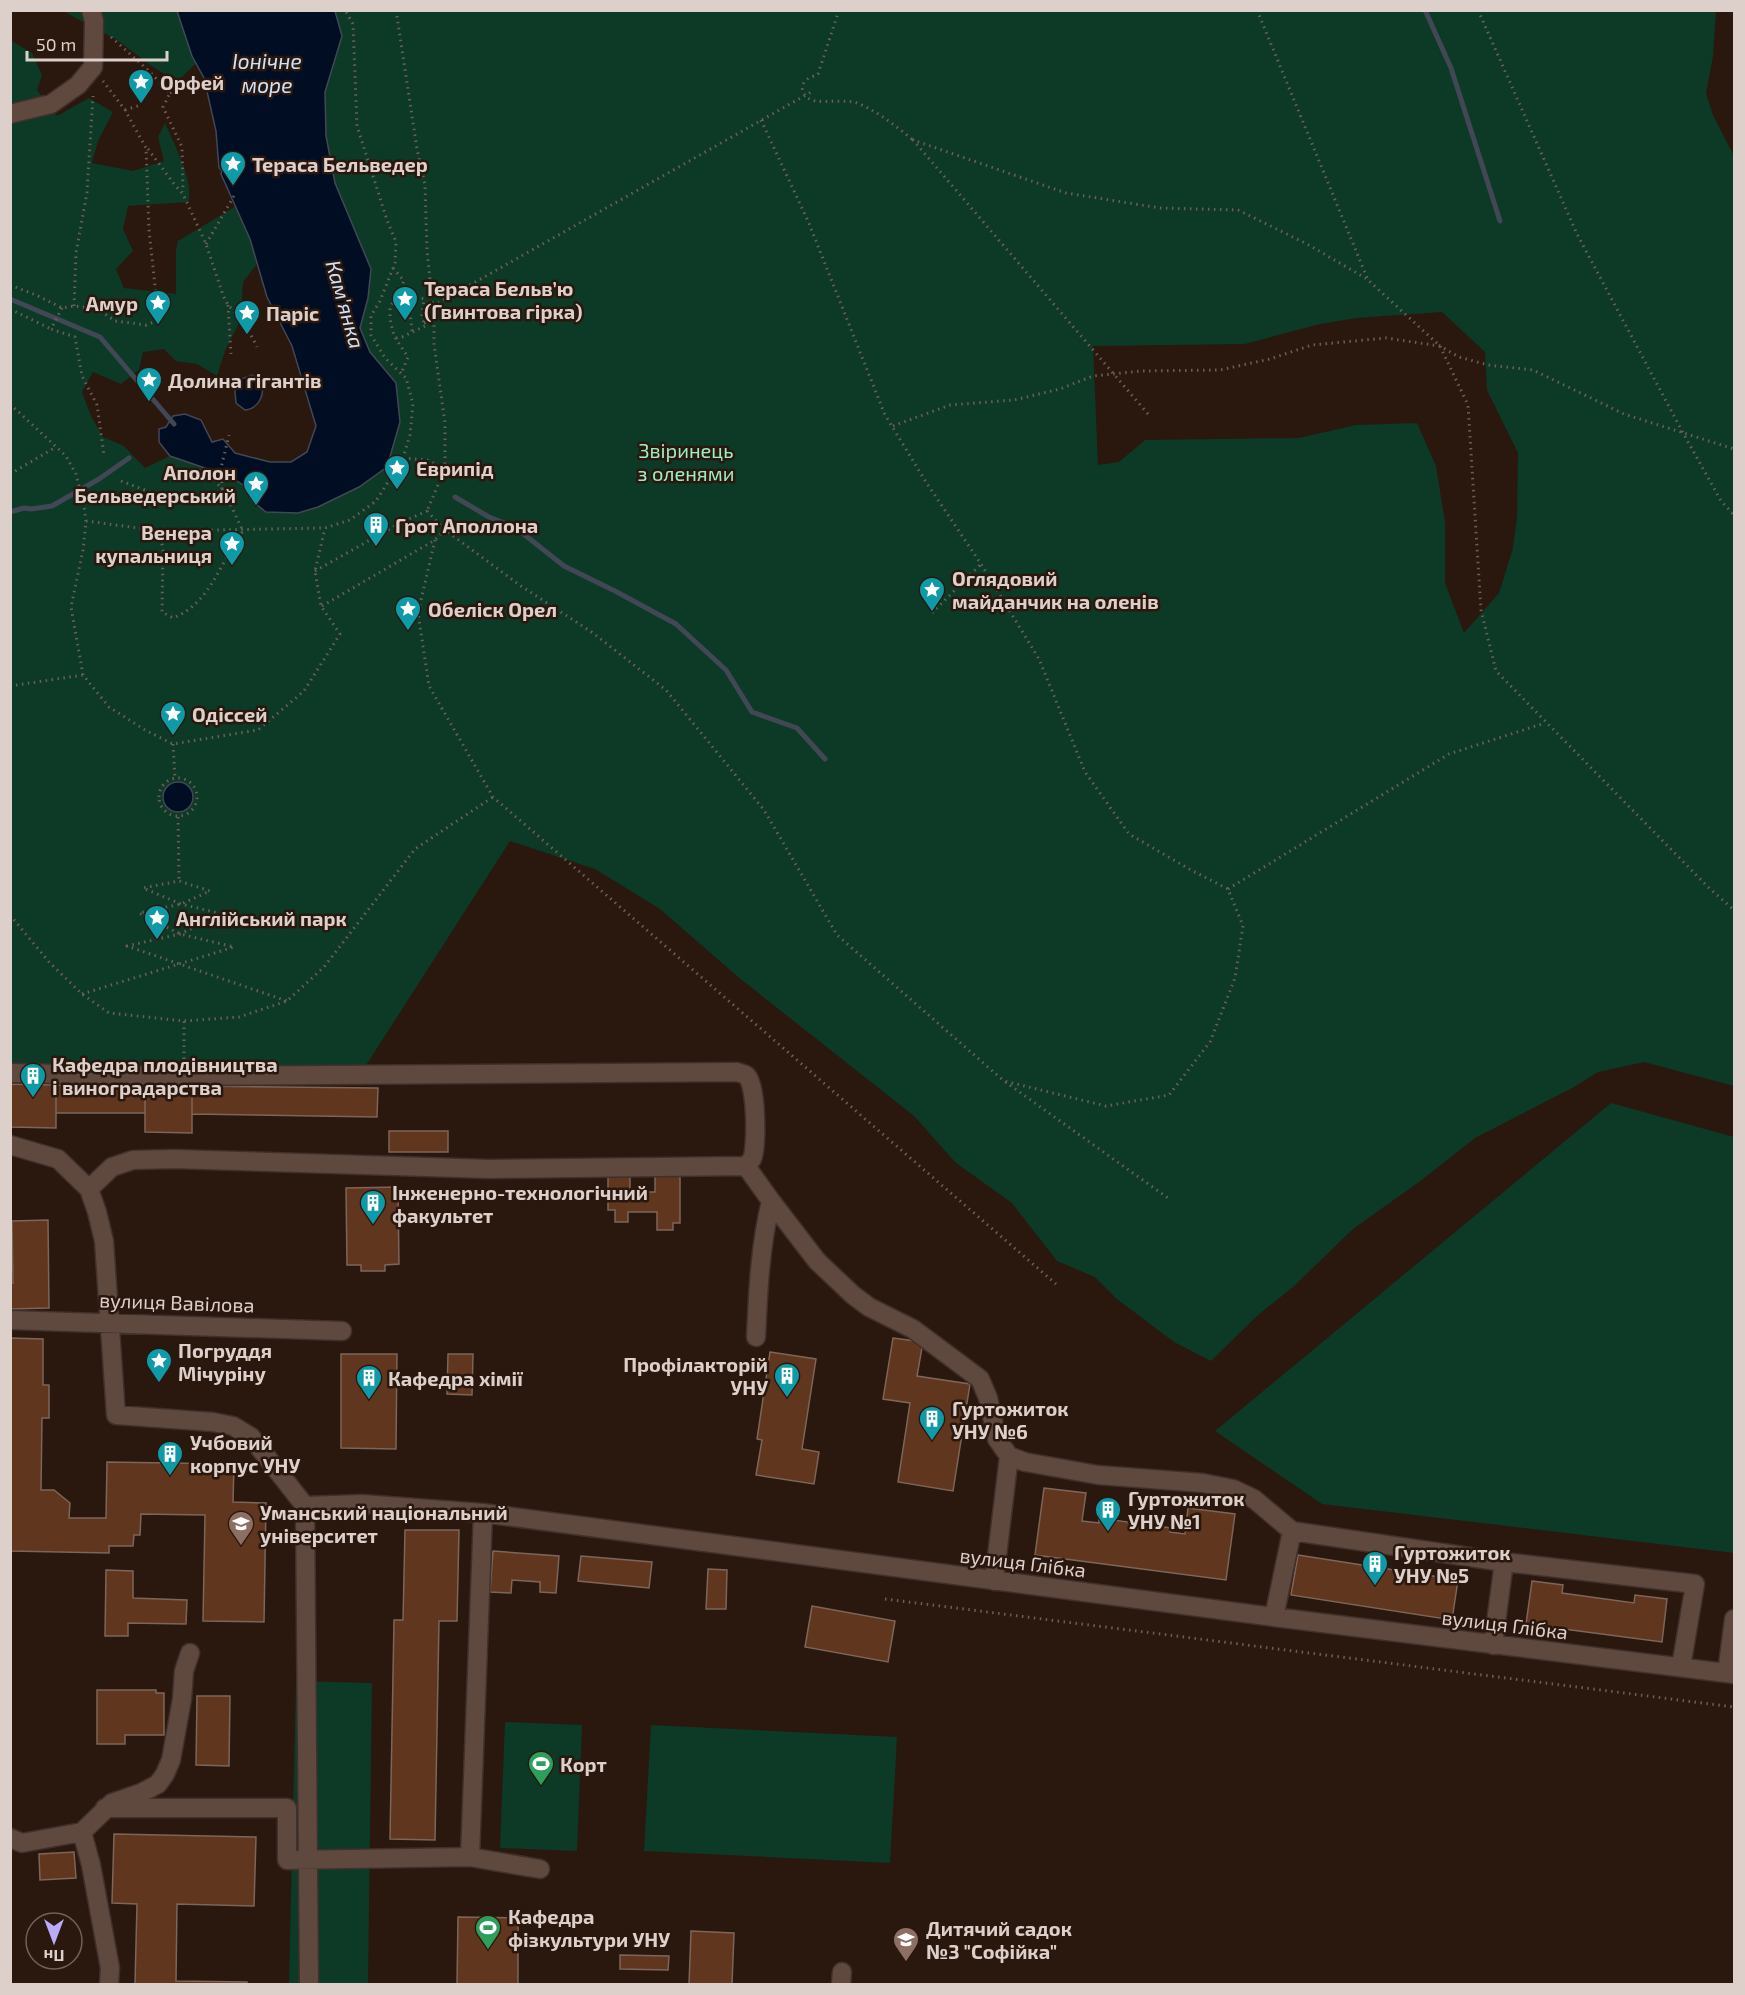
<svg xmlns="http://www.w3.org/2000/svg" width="1745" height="1995" font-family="'Exo 2',sans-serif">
  <rect width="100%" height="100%" fill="#2a170e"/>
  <path fill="#0c3a26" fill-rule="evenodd" d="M63,11H177L196,63L177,82L153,67L117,40Z
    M335,11H1716L1713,56L1706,93L1713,115L1734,156V1086L1644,1062L1598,1072L1574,1087L1475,1138L1419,1182L1353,1229L1293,1287L1258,1315L1211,1361L1174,1342L1117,1299L1095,1277L1057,1261L1012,1203L956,1163L914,1116L738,977L660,909L595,869L510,841L363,1070H11L10,40L32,53L42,75L37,90L57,116L89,98L113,112L98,141L92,163L133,171L164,161L158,137L165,123C173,142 195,182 188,202L128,206L123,229L133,251L116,269L124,288L176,294V250L178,241L236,206L250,239L257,264L243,282L241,319L225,351L217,376L197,364L176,361L164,349L143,352L139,370L121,384L93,372L82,392L91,416L103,437L124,446L145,468L170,456L231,477L243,485L252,501L266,512L298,513L318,507L338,496L396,383L370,352L360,328L368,298L371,269L335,183L326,136L325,92L342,36ZM1442,312L1485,352L1487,390L1518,453L1517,517L1513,548L1499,593L1464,633L1445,583V522L1436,466L1417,423L1356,425L1299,438L1145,440L1119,462L1098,465L1093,346L1245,344L1320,324L1356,318Z
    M1611,1103L1734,1137V1553L1322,1504L1215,1431Z
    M296,1681L372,1683L368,1984H289Z
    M505,1722L582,1725L577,1851L500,1848Z
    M651,1725L897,1737L890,1863L644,1851Z"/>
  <path fill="#000d23" stroke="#424755" stroke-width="1.5" d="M177,11H335L342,36L325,92L326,136L335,183L371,269L368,298L360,328L370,352L396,383L400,422L387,467L359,487L318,507L298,513L266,512L252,501L243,485L231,477L170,456L159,442V429L166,427L173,416L185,414L201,420L212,442L223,439L235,453L270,462H291L307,452L316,426L292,346L267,297L250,239L221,174L222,171L219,168L216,131L204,78L192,56Z
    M252,375L261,380C266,393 259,409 245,410L236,403L235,391L241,379Z
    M163 797a15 15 0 1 1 30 0a15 15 0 1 1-30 0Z"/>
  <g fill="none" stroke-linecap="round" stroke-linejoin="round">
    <path stroke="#424755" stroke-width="5" d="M1425,10L1451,68L1500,221
      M10,299L100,337L174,424
      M455,497L489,517L516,528L564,566L615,591L676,624L726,670L752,712L797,728L825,759
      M10,512L24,508L31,509L52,506L99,479L129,458"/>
  </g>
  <path fill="#60361f" stroke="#7d6559" stroke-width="1.5" d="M10,1084L56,1085V1128L10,1127Z
    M56,1085L150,1086L149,1093H145V1113H56Z
    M188,1086L378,1088L377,1117L192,1114V1093H188Z
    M145,1093H192V1133L145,1132Z
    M389,1131H448V1152H389Z
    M608,1173H630V1192H655V1175H680V1223H673V1230H657V1212H628V1222H615V1210H608Z
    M398,1187L399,1264L385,1265V1271H361V1265H347L346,1188Z
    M48,1220L49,1308L10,1309V1283H13L12,1221Z
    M10,1338L43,1339V1385H49V1418H42L41,1490H54L70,1503L69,1518H106L107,1462L234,1464L233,1502L266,1503L264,1622L203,1621L205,1515L141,1514L140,1535H134L133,1546H109V1553L10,1551Z
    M893,1338L923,1342L917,1376L970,1384L953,1491L898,1482L910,1403L883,1399Z
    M770,1352L816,1359L802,1449L819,1452L814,1484L756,1475L762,1440L757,1439Z
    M341,1354H397L396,1449L341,1448Z
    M448,1354H473L472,1395L447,1394Z
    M1044,1488L1086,1493L1082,1521L1099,1523V1518L1171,1528L1170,1532L1185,1534L1188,1508L1235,1514L1226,1580L1035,1555Z
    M405,1530H459L457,1621H439L435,1840L390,1839L394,1620H403Z
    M493,1551L559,1556L556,1593L540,1592V1582L512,1580L511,1593L490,1592Z
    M1298,1555L1458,1580L1452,1620L1291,1595Z
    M581,1556L652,1562L649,1588L578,1581Z
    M708,1569L727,1570L726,1609H706Z
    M106,1570L133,1571V1598L187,1600L186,1624L128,1623V1636H105Z
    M1532,1581L1563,1585L1562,1593L1634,1603L1635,1595L1667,1599L1662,1642L1526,1624Z
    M812,1606L895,1621L888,1662L805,1647Z
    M97,1690H156V1693H164V1735H125V1744H97Z
    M197,1696H230L229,1766L196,1765Z
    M114,1834L256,1837L254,1906L177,1904L176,1981L247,1982V1984H135L137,1904L112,1903Z
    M74,1852L76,1878L40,1880L39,1854Z
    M458,1917L518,1918V1984H457Z
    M691,1931L734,1933L732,1984H689Z
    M620,1955L669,1956L668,1970L620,1969Z"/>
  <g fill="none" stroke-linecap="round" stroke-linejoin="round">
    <defs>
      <path id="minor" d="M10,114L51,104L78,85L93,67L94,21L91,10
        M10,1073L184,1076L737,1072C739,1073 745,1074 746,1075C757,1083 757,1148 752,1159C750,1162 748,1164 746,1166
        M10,1145L58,1159L89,1189L97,1212L104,1241L116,1415L213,1422L233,1426L251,1437L305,1506L309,1984
        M89,1189L112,1167L133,1160L174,1159L489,1169L746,1166L771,1201C760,1246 758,1292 756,1337
        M771,1201L817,1261L853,1295L869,1307L913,1329L980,1379L988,1398L997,1439L1009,1456L1025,1462L1098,1475L1203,1483L1233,1489L1254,1499L1292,1531
        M10,1320L342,1331
        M305,1506L362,1504L483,1513L1274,1617L1734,1674
        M1504,1562L1695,1584L1681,1667
        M994,1581L1009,1456
        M1274,1617L1292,1531L1504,1562L1493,1645
        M1727,1673L1734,1619
        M105,1808H287V1860L470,1857L483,1513
        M82,1832L91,1865L110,1968L109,1984
        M10,1838L22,1843L82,1832L112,1803L141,1793L158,1784L165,1774L171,1760L182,1699L184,1671L190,1653
        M470,1857L540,1869
        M841,1984L842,1972"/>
    </defs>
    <use href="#minor" stroke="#3f302c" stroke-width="21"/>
    <path stroke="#6f5e57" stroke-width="3" stroke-dasharray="1.5 4.5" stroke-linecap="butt" d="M396,10L417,149L425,185L427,250L434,319V344L445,423V468L427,511
      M839,10L818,74C814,76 808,78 805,81C798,90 806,100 816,101C830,103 849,98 862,105C881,114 897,127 913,140
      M1257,10L1368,280L1440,346L1468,405L1481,610L1496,671L1708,887L1734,910
      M1478,10L1577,234L1682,431L1721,501L1734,515
      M111,37L149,71L170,93L163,107L182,147L183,192
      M170,93L195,79
      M125,110L141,105
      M761,120L808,221L885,415L926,482L981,564L1039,659L1085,772L1129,834L1191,870L1228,889L1243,926L1235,978L1210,1042L1169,1095L1106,1106L1004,1081
      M148,149L174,184L183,194L206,244L223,295L228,305L244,321L257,347
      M206,244L234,196
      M393,268L404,281L390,308V319L394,336L408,357L401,374
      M10,285L36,295L62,308L74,306L90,308L105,314L115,321L146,325L156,321L158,314L149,230L146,148L125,110L103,81
      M228,305L231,354
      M74,306L76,253L87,192L93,96
      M433,306L813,91
      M62,308L51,329L75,337L82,376L97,405L104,455
      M10,309L51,329
      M424,323L434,319
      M412,331L410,312L414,297
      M396,338L402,337L425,326L422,315L424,299L399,291
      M10,404L66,456L76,474L84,506L86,521L83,550L71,607L83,675L109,707L145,730L173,744L258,730L304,691L340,634L321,606L315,571L325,528
      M1148,414L913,140L1066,193L1160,208L1238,210L1307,244L1367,279
      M893,426L950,405L1014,400L1060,389L1093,376L1142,371L1220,370L1270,359L1312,345L1386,338L1440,346L1459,357L1488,365L1533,370L1624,414L1734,449
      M403,458L427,460L444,468
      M193,469C222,474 231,508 243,531
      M10,474L56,447
      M121,481L158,495L227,498
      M222,489L221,468L229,435
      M427,511L445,530L521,586L593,633L666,690L764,810L837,935L1004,1081L1168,1198
      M86,521L160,531L325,528L350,520L376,501L403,458L410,435L413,404L406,378L385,358L371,335V316L380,301L395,263L396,242L387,220L357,126L353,24L345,10
      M160,532L163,550L162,612L173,618C211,603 220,562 243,531
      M372,538L375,545
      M435,540L418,613L429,686L493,797L1056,1284
      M315,571L402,522L427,511
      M322,606L435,540L445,530
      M932,613L981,564
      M10,686L83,675
      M173,744L175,778
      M159 797a19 19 0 1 1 38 0a19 19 0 1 1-38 0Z
      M178,817L179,881
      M1228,889L1449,754L1545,723
      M10,915L49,962L82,994L109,1013L184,1021L239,1017L287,1001L324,967L415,849L493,797
      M82,994L234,947L180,934L139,913L181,904L210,891L179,881L143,888L181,904L222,914L180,934L127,946L287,1001
      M184,1059V1021
      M885,1599L1734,1707"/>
    <use href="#minor" stroke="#5f483e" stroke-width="18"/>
  </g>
  <defs>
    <symbol id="sight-pin" viewBox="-11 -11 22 30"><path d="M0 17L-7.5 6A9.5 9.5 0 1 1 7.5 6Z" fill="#0f9aa8" stroke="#2a170e"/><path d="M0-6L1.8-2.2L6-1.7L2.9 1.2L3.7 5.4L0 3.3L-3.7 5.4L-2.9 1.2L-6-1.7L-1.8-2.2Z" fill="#fff"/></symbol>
    <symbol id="building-pin" viewBox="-11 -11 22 30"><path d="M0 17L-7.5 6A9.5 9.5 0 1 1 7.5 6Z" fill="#0f9aa8" stroke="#2a170e"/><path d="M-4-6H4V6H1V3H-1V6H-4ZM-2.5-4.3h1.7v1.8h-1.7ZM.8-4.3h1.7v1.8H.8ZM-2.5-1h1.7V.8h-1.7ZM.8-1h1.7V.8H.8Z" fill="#fff"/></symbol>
    <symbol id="university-pin" viewBox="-11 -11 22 30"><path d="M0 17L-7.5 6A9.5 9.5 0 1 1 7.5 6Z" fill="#8d6e63" stroke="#2a170e"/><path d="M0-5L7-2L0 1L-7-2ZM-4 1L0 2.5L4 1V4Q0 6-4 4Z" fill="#fff"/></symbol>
    <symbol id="stadium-pin" viewBox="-11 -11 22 30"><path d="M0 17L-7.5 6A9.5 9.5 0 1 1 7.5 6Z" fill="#2e9e5b" stroke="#2a170e"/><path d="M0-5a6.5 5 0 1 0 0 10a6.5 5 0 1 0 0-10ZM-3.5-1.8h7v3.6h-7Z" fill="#fff"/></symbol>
    <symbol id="school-pin" viewBox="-11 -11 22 30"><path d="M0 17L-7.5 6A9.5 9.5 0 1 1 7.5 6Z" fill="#8d6e63" stroke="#2a170e"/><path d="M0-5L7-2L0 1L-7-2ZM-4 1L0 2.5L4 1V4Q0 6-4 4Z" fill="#fff"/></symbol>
  </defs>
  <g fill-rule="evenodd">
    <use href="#sight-pin" x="126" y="67" width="30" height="40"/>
    <use href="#sight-pin" x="218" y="149" width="30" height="40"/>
    <use href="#sight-pin" x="390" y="284" width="30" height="40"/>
    <use href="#sight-pin" x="143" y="288" width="30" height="40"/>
    <use href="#sight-pin" x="232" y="298" width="30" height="40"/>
    <use href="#sight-pin" x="134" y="365" width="30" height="40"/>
    <use href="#sight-pin" x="382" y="453" width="30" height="40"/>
    <use href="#sight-pin" x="241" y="469" width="30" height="40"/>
    <use href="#building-pin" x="361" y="510" width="30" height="40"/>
    <use href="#sight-pin" x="217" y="529" width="30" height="40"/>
    <use href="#sight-pin" x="917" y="575" width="30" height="40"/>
    <use href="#sight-pin" x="393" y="594" width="30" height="40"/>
    <use href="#sight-pin" x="158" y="699" width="30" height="40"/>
    <use href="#sight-pin" x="142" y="903" width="30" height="40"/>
    <use href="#building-pin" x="18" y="1061" width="30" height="40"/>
    <use href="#building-pin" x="358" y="1188" width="30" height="40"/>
    <use href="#sight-pin" x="144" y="1346" width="30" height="40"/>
    <use href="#building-pin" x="772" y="1361" width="30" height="40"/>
    <use href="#building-pin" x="354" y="1363" width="30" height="40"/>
    <use href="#building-pin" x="917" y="1404" width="30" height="40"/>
    <use href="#building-pin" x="155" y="1439" width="30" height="40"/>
    <use href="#building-pin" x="1093" y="1495" width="30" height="40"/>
    <use href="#university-pin" x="226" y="1509" width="30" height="40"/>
    <use href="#building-pin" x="1360" y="1549" width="30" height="40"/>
    <use href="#stadium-pin" x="526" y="1749" width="30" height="40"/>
    <use href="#stadium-pin" x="473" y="1913" width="30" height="40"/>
    <use href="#school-pin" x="891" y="1925" width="30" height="40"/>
  </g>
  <g text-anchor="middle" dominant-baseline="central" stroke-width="5" stroke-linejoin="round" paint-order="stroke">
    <g font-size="20" font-weight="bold" fill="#ddcfc9" stroke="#2a170e" text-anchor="start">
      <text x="160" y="82">Орфей</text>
      <text x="252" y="164">Тераса Бельведер</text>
      <text x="424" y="288">Тераса Бельв’ю<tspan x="424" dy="23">(Гвинтова гірка)</tspan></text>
      <text x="138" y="303" text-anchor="end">Амур</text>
      <text x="266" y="313">Паріс</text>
      <text x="168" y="380">Долина гігантів</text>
      <text x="416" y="468">Еврипід</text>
      <text x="236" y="472" text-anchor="end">Аполон<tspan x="236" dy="23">Бельведерський</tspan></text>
      <text x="395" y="525">Грот Аполлона</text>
      <text x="212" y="532" text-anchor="end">Венера<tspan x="212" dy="23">купальниця</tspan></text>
      <text x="952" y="578">Оглядовий<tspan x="952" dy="23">майданчик на оленів</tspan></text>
      <text x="428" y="609">Обеліск Орел</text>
      <text x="192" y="714">Одіссей</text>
      <text x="176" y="918">Англійський парк</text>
      <text x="52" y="1064">Кафедра плодівництва<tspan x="52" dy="23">і виноградарства</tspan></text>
      <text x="392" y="1192">Інженерно-технологічний<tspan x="392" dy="23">факультет</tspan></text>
      <text x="178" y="1350">Погруддя<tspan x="178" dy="23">Мічуріну</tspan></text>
      <text x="768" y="1364" text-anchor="end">Профілакторій<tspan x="768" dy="23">УНУ</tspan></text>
      <text x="388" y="1378">Кафедра хімії</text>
      <text x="952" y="1408">Гуртожиток<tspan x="952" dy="23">УНУ №6</tspan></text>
      <text x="190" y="1442">Учбовий<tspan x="190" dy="23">корпус УНУ</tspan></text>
      <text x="1128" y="1498">Гуртожиток<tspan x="1128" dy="23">УНУ №1</tspan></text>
      <text x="260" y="1512">Уманський національний<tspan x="260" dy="23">університет</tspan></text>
      <text x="1394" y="1552">Гуртожиток<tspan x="1394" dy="23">УНУ №5</tspan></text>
      <text x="560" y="1764">Корт</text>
      <text x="508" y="1916">Кафедра<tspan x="508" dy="23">фізкультури УНУ</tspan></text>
      <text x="926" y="1928">Дитячий садок<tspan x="926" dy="23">№3 "Софійка"</tspan></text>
    </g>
    <g font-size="20" fill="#9ceec4" stroke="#2a170e">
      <text x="686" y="450">Звіринець<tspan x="686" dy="23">з оленями</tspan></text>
    </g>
    <g font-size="20" fill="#ddcfc9" stroke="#2a170e">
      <text transform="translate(177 1302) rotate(2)">вулиця Вавілова</text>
      <text transform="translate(1023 1562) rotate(7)">вулиця Глібка</text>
      <text transform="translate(1505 1624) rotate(7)">вулиця Глібка</text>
    </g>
    <g font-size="21" font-style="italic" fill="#cde3fb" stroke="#2a170e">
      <text x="267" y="60">Іонічне<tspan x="267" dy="24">море</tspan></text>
      <text transform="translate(346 304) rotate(74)">Кам'янка</text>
    </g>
  </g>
  <rect width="1745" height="1995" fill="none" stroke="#ddcfc9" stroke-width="24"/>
  <g transform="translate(54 1941) rotate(180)"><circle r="28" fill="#2a170e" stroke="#726159" stroke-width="1.5"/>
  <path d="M0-4.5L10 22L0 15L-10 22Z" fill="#b9abf7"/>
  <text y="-9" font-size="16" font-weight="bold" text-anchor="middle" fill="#ddcfc9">Пн</text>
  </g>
  <path d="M27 51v9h140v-9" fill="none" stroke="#ddcfc9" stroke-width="3"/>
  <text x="36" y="51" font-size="18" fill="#ddcfc9" stroke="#2a170e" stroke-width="4.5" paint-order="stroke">50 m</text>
</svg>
